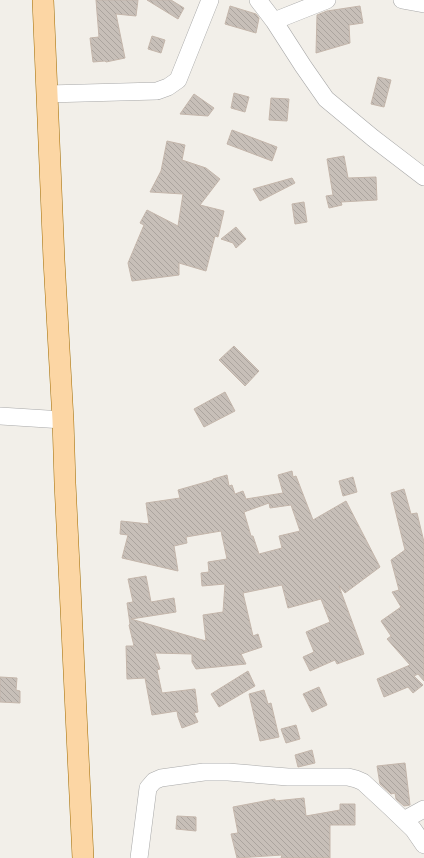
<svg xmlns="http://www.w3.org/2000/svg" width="424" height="858" font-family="'Open Sans',sans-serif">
  <defs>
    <pattern id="building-back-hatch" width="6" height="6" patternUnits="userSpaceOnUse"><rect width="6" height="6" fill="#c7bfb8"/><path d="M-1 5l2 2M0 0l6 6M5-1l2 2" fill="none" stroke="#aba49e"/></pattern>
  </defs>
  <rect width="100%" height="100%" fill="#f2efe9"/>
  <path fill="url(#building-back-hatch)" stroke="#c4b6ab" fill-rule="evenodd" d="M96,0H138L136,16L116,14L125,58L106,62L105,61L93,62L90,38L99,37Z
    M147,0H171L184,8L178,19Z
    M230,6L256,14L259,18L256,33L225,24Z
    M360,6L363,23L349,25L350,43L316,53L317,15L327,11Z
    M152,36L165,40L161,53L148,49Z
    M378,77L391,80L384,107L371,104Z
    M234,93L249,97L245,112L231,108Z
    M194,94L214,108L208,116L180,114Z
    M271,98L289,99L287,121L269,120Z
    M232,130L277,147L272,161L227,144Z
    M167,141L185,145L182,160L206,168L220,179L200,205L224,211L218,237L215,236L206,271L179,263V275L132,281L128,263L144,225L140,223L147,210L178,226L183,194L150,192L161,171Z
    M344,156L348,178L376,177L377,200L341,202L342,205L329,208L326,196L333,195L327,159Z
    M292,178L295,183L260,201L253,189Z
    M304,202L307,222L295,224L292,204Z
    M236,227L246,239L236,248L233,243L221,239Z
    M234,346L259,371L245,386L219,360Z
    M225,392L235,411L204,427L194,409Z
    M292,471L293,477L296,476L313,520L346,501L380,567L345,593L339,586L364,654L337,664L335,660L310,671L303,657L314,652L306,632L330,622L321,599L288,608L282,585L243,593L253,636L258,634L262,647L241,654L246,664L196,669L192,662V654L155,653L160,669L157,670L162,693L195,689L198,712L194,713L198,722L182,728L178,717L177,711L152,715L145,678L127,679L126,646H134L129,625L130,624L127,603L133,602L128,579L146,576L151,602L174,598L176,612L131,619L206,641L203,615L223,612L225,584L202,586L201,573L209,572L208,562L227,559L221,531L186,537L187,543L174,546L178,571L122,558L128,535L120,534L121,521L149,524L146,503L180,498L178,490L213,480V479L227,475L229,486L232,485L235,494L243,491L246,499L283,493L278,475ZM269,503L270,508L291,505L300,531L279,536L282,548L259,554L253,536H251L244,512Z
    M353,477L357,492L343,496L339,481Z
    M404,489L411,514L417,513L424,542V681L418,674L414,676L423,685L413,693L408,687L384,697L377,679L410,665L387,639L391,636L381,621L401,607L392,592L399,590L391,560L405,550L391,493Z
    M248,671L255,686L219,707L211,694Z
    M0,677L17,678L16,690L20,691V703L0,702Z
    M319,687L327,705L312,712L303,694Z
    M264,690L268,704L271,703L279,737L260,741L249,694Z
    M296,725L300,739L286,743L281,729Z
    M312,750L315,763L298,767L295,755Z
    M405,763L410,805L404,806L396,799L395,793L391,794L380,784L377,766Z
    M304,798L306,816L340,810V804H355V825H330V858H281L282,855L237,858L231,834L238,833L233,807L275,799V801Z
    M177,816L196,817V831L176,829Z"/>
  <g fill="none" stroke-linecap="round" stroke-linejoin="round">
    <defs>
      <path id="minor" d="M258,0L274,21L303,66L326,99L373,138L424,177
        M402,0L424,4
        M274,21L327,0
        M48,94L157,91L168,87L178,80L210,0
        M0,416L63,420
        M404,820L424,809
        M139,858L148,788L154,781L161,778L204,772H228L288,777H348L356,779L363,782L390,807L413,829L424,845"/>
      <path id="major" d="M43,0L54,260L63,420L65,483L83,858"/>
    </defs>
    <use href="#minor" stroke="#a9a9a9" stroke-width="18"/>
    <use href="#major" stroke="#a06b00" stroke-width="22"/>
    <use href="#minor" stroke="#fff" stroke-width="17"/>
    <use href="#major" stroke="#fcd6a4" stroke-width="21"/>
  </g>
</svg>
